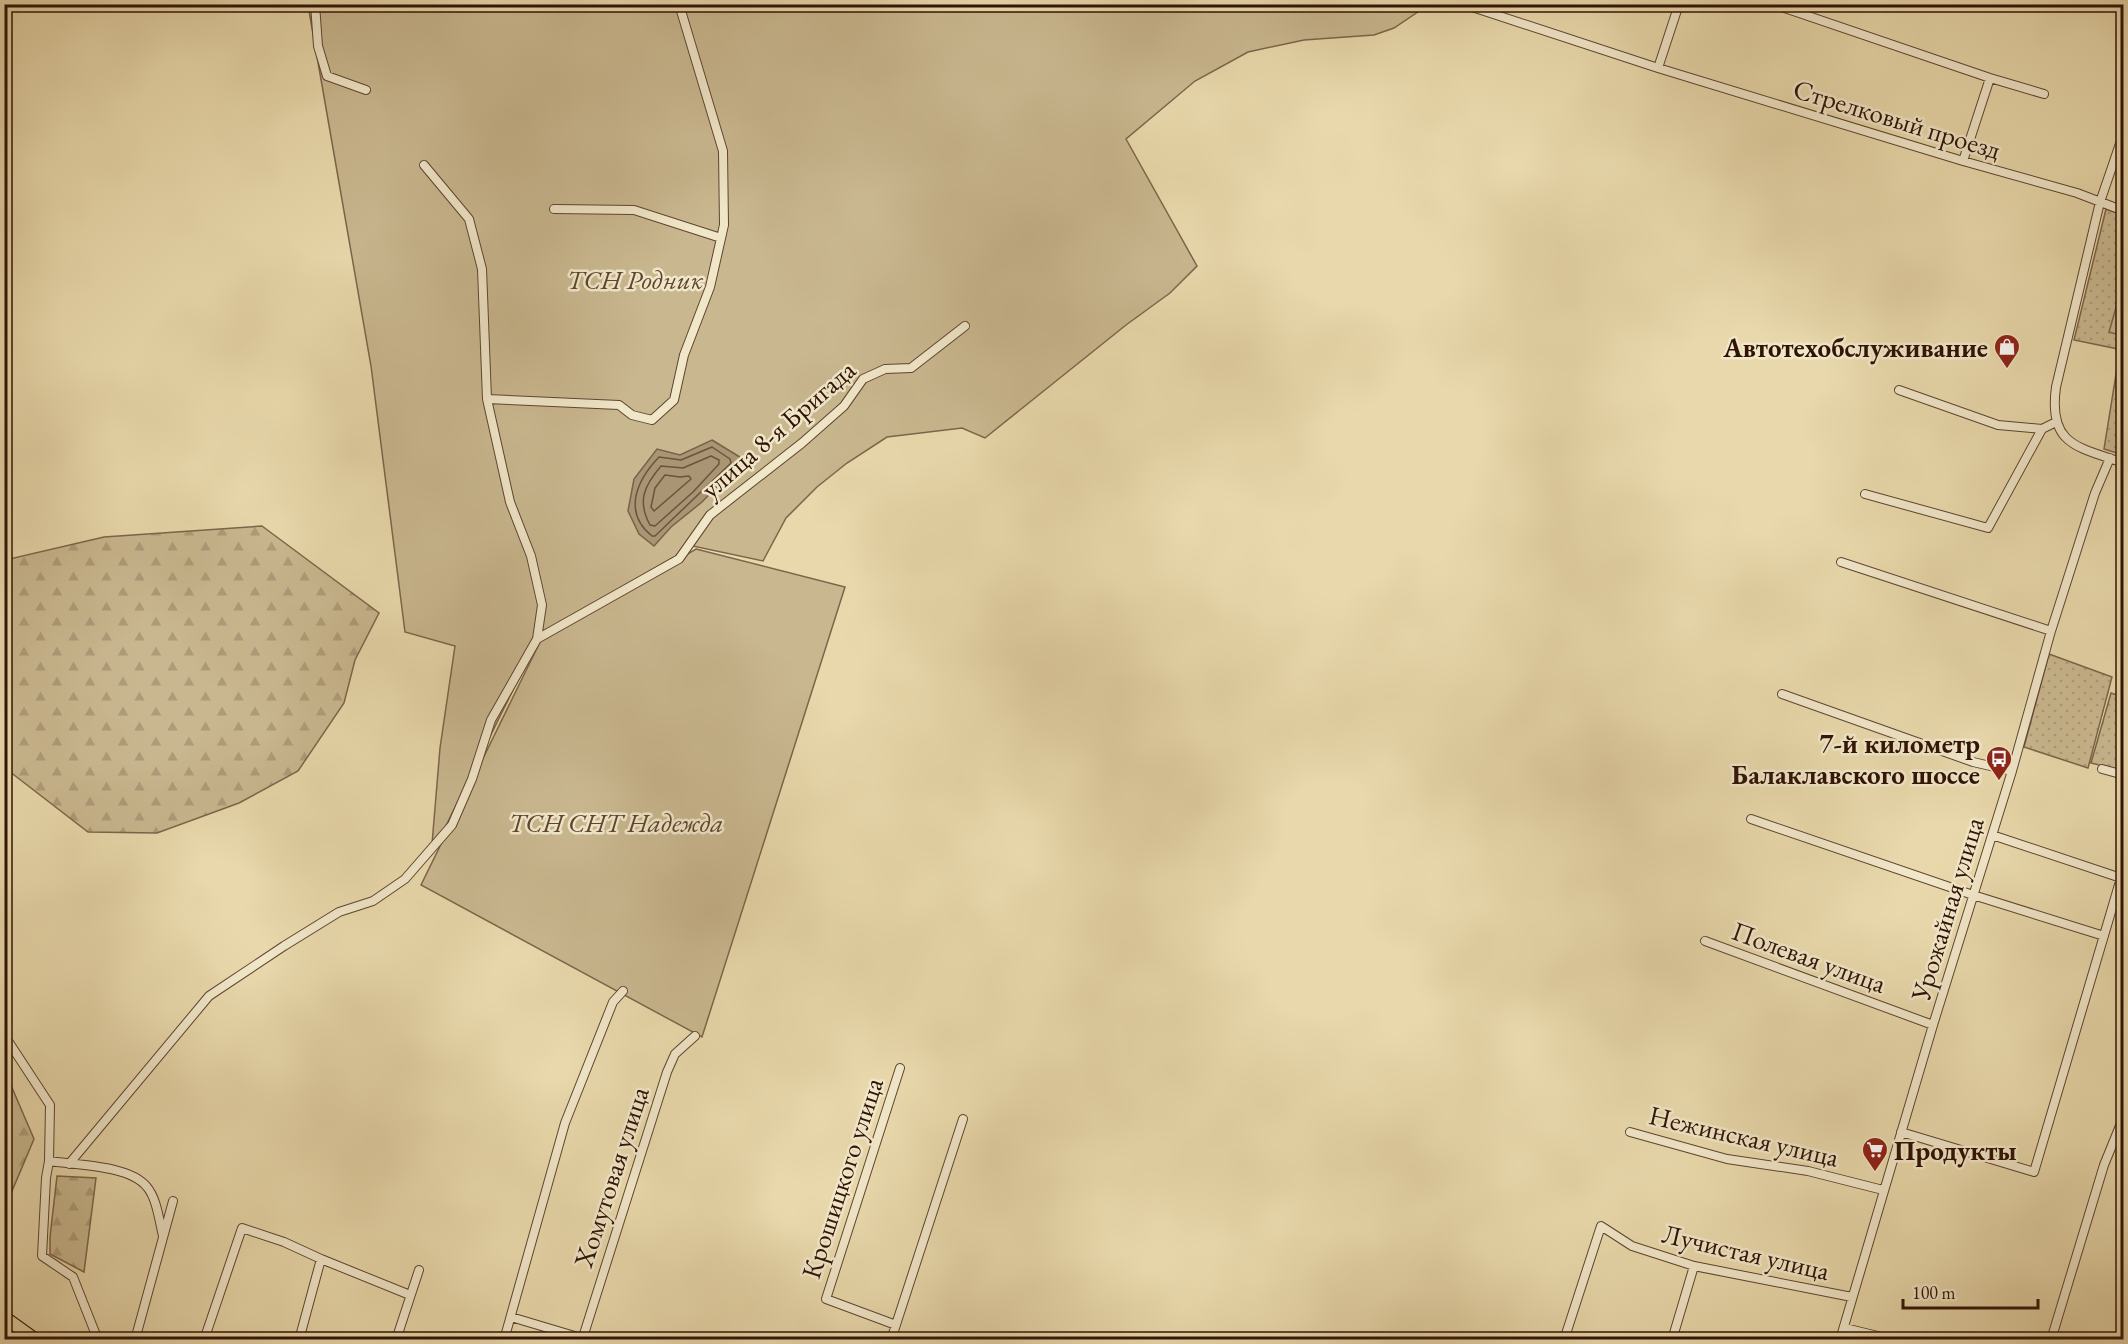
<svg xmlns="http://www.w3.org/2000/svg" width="2128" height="1344" font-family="'EB Garamond',serif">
  <defs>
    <pattern id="grass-dots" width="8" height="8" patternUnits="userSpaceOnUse" patternTransform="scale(1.5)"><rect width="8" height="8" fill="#c9b78f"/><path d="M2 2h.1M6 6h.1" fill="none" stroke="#ad9c7a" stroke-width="1.8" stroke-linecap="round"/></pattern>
    <pattern id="forest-firs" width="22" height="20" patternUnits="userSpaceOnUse" patternTransform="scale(1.5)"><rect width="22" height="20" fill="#c9b78f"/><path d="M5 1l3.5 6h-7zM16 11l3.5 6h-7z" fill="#ad9c7a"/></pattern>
  </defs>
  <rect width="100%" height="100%" fill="#e8d8ab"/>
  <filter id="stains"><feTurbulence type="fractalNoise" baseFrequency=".00333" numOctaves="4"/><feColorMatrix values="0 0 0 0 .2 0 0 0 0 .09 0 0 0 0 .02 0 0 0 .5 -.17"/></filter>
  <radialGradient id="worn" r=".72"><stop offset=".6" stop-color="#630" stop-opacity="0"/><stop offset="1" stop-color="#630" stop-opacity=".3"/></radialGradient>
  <path fill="url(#grass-dots)" stroke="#7c654a" stroke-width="1.5" d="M2106,209L2123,215V350L2074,340Z
    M2118,362L2123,363V455L2104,449Z
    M2049,654L2112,677L2088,768L2024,747Z
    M2111,693L2123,697V771L2091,763Z"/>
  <path fill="url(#forest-firs)" stroke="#7c654a" stroke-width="1.5" d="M262,526L379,613L355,660L344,703L298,771L239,803L157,833L88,832L5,768V560L104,537Z
    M4,1069L34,1139L12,1191L5,1188Z
    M57,1176L96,1178L84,1272L50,1254V1237Z"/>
  <path fill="#c9b78f" stroke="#7c654a" stroke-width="1.5" d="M308,5H1428L1394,28L1374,35L1304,40L1248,52L1195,81L1126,139L1197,266L1170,293L1126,325L985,438L962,428L887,437L847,463L817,487L786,518L763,561L693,546L544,632L513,690L431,856L440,748L455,646L405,632L371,366Z
    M2123,283V336L2109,332Z
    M696,549L845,587L702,1037L421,885L541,640Z"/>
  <path fill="#a99573" stroke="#796147" stroke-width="1.5" d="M712,440L743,459L702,502L671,527L654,546L639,534L628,511L634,479L657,449L680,455Z"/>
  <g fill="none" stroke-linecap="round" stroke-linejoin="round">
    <path stroke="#6c543c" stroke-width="1.5" d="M712,447L730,459L731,463L655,536H652C622,512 637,480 659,457L681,460Z
      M711,456L719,460V464L693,492L655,526L650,525C637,501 644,486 661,466L683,468Z
      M665,475L680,477L689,476L691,479L654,511L651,507L655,488Z"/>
    <defs>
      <path id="street" d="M315,4L318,46L327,76L366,90
        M1463,4L1658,68L1963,161L2077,193L2124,211
        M1773,4L1990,78L2044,94
        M2115,4L2124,7
        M1658,68L1679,4
        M2124,132L2100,202L2056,387C2048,445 2077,447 2124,463
        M1963,161L1990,78
        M554,209L634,210L721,238
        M1899,390L1998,425L2042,429
        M487,399L619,405L632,415L652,420L674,400L684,355L710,287L724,225L723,151L679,4
        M1865,494L1988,528L2042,429L2056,422
        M1841,562L2051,631
        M537,639L679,559L710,515L802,443L844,406L863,379L885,369L911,368L965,326
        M1782,694L1973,762L2012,771
        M2102,769L2124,775
        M1751,819L1973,895
        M1973,895L2104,936
        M1705,941L1933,1025
        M4,1036L10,1044L4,1048
        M10,1044L50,1105L49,1161L46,1178L42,1256L73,1277L98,1340
        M1630,1132L1727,1159L1808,1171L1883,1190
        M1901,1132L2034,1172L2121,878L1992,835
        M49,1161C76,1165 130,1165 147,1187C157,1199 159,1220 163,1236
        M69,1164L209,996L284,946L339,912L373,901L405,879L452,825L472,779L491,720L537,639L542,605L531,556L510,502L487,399L482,269L469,219L424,165
        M511,1317L588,1340
        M896,1325L826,1299L900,1068
        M1845,1328L1894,1340
        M135,1340L173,1201
        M204,1340L242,1228L284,1242L321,1259
        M299,1340L321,1259L410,1295
        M396,1340L419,1270
        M504,1340L565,1123L613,1002L623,991
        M580,1340L584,1334L667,1072L675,1054L695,1036
        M891,1340L963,1119
        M1564,1340L1601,1226L1632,1246L1694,1266L1852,1297
        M1672,1340L1694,1266
        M1840,1340L1933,1025L2012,771L2051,631L2095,493L2110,458
        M2051,1340L2104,1165L2124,1116"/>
      <path id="primary" d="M4,1317L36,1340"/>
    </defs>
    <use href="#street" stroke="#5e442f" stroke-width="10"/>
    <use href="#primary" stroke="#301306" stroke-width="14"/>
    <use href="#street" stroke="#f0e6c8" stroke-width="8"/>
    <use href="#primary" stroke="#e8d8ab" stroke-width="12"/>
  </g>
  <defs>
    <symbol id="shop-pin" viewBox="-11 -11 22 30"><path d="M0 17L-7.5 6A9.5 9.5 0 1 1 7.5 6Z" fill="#8f2418" stroke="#f0e6c8"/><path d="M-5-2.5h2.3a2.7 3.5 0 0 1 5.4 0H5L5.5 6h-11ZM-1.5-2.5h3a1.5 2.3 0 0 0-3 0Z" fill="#fff"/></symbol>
    <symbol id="bus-pin" viewBox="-11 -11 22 30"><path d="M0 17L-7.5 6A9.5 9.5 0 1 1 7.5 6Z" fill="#8f2418" stroke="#f0e6c8"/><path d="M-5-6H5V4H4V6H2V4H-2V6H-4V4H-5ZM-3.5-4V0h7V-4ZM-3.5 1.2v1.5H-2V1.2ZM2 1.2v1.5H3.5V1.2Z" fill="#fff"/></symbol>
    <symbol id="supermarket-pin" viewBox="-11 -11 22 30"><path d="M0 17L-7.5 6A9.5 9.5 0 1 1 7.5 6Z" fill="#8f2418" stroke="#f0e6c8"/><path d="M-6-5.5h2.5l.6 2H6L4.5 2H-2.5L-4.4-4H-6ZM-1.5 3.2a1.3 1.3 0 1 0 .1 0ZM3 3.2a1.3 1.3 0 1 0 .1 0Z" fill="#fff"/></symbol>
  </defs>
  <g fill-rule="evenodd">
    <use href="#shop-pin" x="1992" y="332" width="30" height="40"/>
    <use href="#bus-pin" x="1984" y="744" width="30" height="40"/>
    <use href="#supermarket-pin" x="1860" y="1135" width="30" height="40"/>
  </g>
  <g text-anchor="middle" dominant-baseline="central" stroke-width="5" stroke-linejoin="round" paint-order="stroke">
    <g font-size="27" fill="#301306" stroke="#f0e6c8">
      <text transform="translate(1897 119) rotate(17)">Стрелковый проезд</text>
      <text transform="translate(778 429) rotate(-41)">улица 8-я Бригада</text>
      <text transform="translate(1947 909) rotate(-73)">Урожайная улица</text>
      <text transform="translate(1809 957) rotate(20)">Полевая улица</text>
      <text transform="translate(1744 1136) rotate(13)">Нежинская улица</text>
      <text transform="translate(611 1177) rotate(-72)">Хомутовая улица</text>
      <text transform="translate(842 1178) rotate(-72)">Крошицкого улица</text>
      <text transform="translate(1746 1252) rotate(13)">Лучистая улица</text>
    </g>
    <g font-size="27" font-style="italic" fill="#5e442f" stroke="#f0e6c8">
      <text x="635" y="279">ТСН Родник</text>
      <text x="616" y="822">ТСН СНТ Надежда</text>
    </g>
    <g font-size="27" font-weight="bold" fill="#301306" stroke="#f0e6c8" text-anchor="end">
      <text x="1988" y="347">Автотехобслуживание</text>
      <text x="1980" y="743">7-й километр<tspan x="1980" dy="31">Балаклавского шоссе</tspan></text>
      <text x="1894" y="1150" text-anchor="start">Продукты</text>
    </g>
  </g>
  <rect width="2128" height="1344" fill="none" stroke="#e8d8ab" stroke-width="24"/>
  <rect x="6" y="6" width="2116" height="1332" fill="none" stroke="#301306" stroke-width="3"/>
  <rect x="12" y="12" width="2104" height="1320" fill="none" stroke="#301306" stroke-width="1.5"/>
  <path d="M1903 1299v9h135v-9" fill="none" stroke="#301306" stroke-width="3"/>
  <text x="1912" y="1299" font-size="18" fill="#301306" stroke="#f0e6c8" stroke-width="4.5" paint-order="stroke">100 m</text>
  <rect width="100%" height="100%" filter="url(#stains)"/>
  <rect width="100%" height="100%" fill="url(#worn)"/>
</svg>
